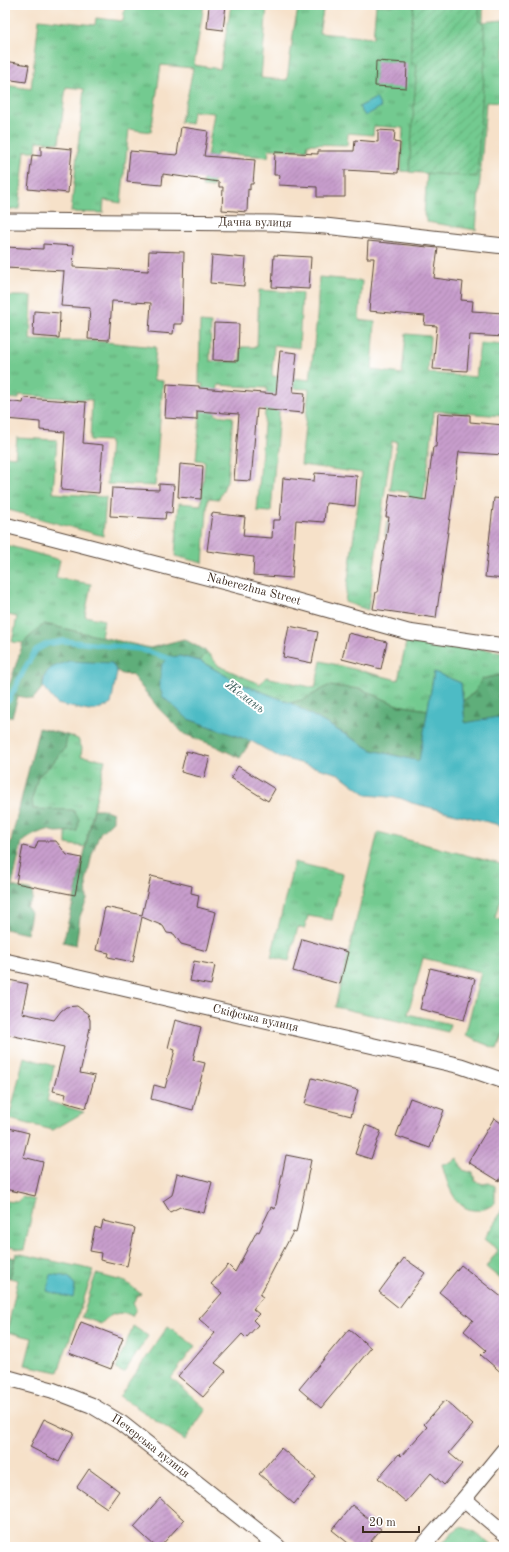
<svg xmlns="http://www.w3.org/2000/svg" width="509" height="1552" font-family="'Old Standard TT',serif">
  <defs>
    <pattern id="grass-tufts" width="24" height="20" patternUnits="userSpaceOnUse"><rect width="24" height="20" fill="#73ca90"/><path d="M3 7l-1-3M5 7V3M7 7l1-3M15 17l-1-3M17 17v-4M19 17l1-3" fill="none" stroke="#60a475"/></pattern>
    <pattern id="forest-firs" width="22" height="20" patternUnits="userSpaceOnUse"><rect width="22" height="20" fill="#5eae7a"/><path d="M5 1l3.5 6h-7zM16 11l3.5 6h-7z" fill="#4f8e63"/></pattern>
    <pattern id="garden-furrows" width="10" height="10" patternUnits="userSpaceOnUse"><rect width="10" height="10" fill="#73ca90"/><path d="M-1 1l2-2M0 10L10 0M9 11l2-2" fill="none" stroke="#60a475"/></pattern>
    <pattern id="building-hatch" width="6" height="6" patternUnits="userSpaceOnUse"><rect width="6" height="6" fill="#c89ecd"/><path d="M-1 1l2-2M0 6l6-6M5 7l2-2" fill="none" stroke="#a481a6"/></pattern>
  </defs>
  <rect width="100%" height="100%" fill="#fff"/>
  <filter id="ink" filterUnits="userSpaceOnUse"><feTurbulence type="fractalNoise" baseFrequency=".025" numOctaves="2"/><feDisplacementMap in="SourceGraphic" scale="8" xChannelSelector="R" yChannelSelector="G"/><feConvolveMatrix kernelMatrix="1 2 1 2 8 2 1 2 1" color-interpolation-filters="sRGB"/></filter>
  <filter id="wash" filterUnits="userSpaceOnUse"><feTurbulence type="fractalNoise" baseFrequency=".012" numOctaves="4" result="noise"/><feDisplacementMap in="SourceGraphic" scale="16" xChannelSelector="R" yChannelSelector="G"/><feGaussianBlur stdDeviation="0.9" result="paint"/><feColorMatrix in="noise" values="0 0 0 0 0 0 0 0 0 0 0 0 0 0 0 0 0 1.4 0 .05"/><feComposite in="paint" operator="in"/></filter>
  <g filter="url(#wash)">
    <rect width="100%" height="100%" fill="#f6e1c9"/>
    <path fill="url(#grass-tufts)" stroke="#577a57" d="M125,5H204L194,65L220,69L231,5L257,8L258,5H267L261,78L287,80L294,28L299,5H324L319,33L373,38L376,5H483V22L503,20L504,32V103L486,102L476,230L427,222L424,215L427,173L401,171L403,128L374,126L373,135L348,133L347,145L308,144L307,150L269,149L268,157L217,153L213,188L202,187L214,113L193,111L191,124L180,122L188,94L193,68L161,65L151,132L129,129L121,203L104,200L103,213L71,212L84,89L66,87L59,143L37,141L36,151H25L19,209H5V85L31,89L39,19L95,25L96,18L123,21Z
      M319,277L362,281L359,320L375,322L372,370L402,374L406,334L430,336L428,373L476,377L480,343L504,345V416L434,411L431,444L417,542L385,536L387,521L404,523L409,492L390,490L397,441H392L368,610L345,602L362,473L301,465L309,389L281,388L271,512L257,511L267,388L218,385L215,415L233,417L227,481L219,499L208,498L203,563L175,556L179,503L201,505L205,461L196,460L203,384H199L200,322L211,323L210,361L240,362L241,347H257L259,290L302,293L299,348L274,345L272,376L310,380L317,317Z
      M5,296H32L30,340L95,341L156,347L153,380L163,381L155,486L107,484L110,441L90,440L92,400L19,395V399L5,398Z
      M17,438L57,440L53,493L106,497L103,536L5,509V440H8L6,456L15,457Z
      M6,545L60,560L56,578L91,584L85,616L104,620L101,637L44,624L23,643L12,642L17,617L5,614Z
      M407,638L504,652V674L482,679L475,692L463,701L461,683L434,672L428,710L397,705L361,689L328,686L305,699L291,703L239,683L200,661L207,652L219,666L260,684L266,677L315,688L321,661L398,680Z
      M67,735L78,739L82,748L81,756L105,760L85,847L66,844V832L77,831L47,810L33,809L32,799L38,776L50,766L65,748Z
      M378,832L504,865V885L495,918L504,921V1032L497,1049L465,1036L481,972L423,958L408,1014L450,1024L448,1032L335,1007Z
      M294,862L343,874L332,920L308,916L304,929L298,927L289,961L271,957Z
      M24,1057L54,1066L47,1101L84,1112L53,1130L9,1119Z
      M457,1158L463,1170L473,1173L475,1181L483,1184L489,1183L495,1186V1203C492,1205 488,1208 484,1209C456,1217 447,1184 442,1164L451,1163Z
      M22,1197L35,1200L24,1250L5,1246V1201L17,1202Z
      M504,1208V1282L486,1267L498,1250L484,1239Z
      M16,1253L94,1270L58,1372L25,1365L32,1338L7,1332L18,1280L10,1278Z
      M96,1274L126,1282L141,1294L136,1297L133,1303L136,1309L132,1316C120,1310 109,1314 101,1324L82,1317Z
      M133,1326L148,1336L124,1373L116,1369Z
      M168,1326L195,1346L171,1378L206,1409L185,1440L120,1396Z
      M460,1527C474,1529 483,1538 494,1547H440L451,1533Z"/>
    <path fill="url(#forest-firs)" stroke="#4c6c4c" d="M44,624L150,648L184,639L207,652L200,661L180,656L188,719L251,741L240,758L213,745L184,734L159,709L131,674C121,676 117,672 112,663L43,677V687L33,699L18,696L12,717H5V688L10,683L23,643Z
      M504,674V719L497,717L465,724L463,701L475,692L482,679Z
      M328,686L361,689L397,705L428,710L419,761L372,750L291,703L305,699Z
      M39,728L67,735L65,748L50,766L38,776L32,799L33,809L73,810L79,819L77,831L56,832L47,830L35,834L22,842L12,886L32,891L33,899L27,907L31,913L27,934L5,929V865Z
      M94,809H103L113,813V821L100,833L92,854L86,882L87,900L80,916L76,945L63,942L75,895Z
      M5,1256L15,1258L10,1278L5,1277Z"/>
    <path fill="url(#garden-furrows)" stroke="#577a57" d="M414,5H479L480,22H483L486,45L477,177L409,172L417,64L411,63V31Z"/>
    <path fill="#4dbbc5" stroke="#447272" d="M376,98L381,107L365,116L359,107Z
      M180,656L200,661L239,683L291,703L372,750L419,761L434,672L461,683L465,723L497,717L504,719V826L412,803L400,798L367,795L339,774L279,757L251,741L188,719L163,697L159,686L162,664L170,657Z
      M69,661L112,663L117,672L111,704L101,709L89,711L57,704L43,687C44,667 53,667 69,661Z
      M51,1274L69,1277L75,1286L73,1298L47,1291Z"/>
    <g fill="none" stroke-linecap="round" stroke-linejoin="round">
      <path stroke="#4dbbc5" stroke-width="5.5" d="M5,702L9,700L25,668L36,650L47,644L64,641L139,649L174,660"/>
    </g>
    <g id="blocks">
      <path fill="url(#building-hatch)" d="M209,5H226L223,30L207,28Z
        M5,61L29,65L26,82L5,79Z
        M376,61L407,63L406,88L375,86Z
        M181,127L208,131L204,156L255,160L253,184H250V190L248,189L247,212L222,210L223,187H219V182L163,174L162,185L127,182L130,151L177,155Z
        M378,130L395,131L394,142L400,143L398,173L345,170V197H317V187L279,185L280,175H274L275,152L318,154V151H354L355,140L378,142Z
        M41,146L72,149L68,193L28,189L32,155L41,156Z
        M368,241L438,248L434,278L463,282L461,300L473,301L472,311L504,313V337L470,335L467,371L433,369L437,326L424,325L425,316L369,311L374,258H367Z
        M43,244L74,246L73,267L148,271L149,251L184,252L182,324H174L173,334L149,332L151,303L112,301L109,340L88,339L90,308L61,306L64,271L5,268V247L43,249Z
        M212,255L246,258L244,286L210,283Z
        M274,255L311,257L309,289L272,287Z
        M34,311L60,313L59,338L33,336Z
        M214,323L239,324L238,361L213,360Z
        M280,351L297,353L293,392L305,393L303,413L257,409L251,481L234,480L239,414L197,411V420L165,418L167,384L199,386V388L276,394Z
        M24,398L86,402L83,443L103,445L99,493L61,490L65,432L40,430V422L5,419V401L23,403Z
        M438,413L470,415V422L504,425V455L459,452L436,618L373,609L376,592H378L389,517H386L390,494L426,500L433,447H436Z
        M180,464L203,466L201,499L178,497Z
        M315,473L357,476L355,506L326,503L324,522L296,520L292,578L253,575L254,557L207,551L212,513L245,517L243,536L272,538L273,520H280L283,478L314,481Z
        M159,484L174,485L172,513L166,512L165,519L110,516L112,488L159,490Z
        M494,498L504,499V579L485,577Z
        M289,626L318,632L312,663L283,657Z
        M348,633L387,642L381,669L342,659Z
        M186,751L210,757L204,778L181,772Z
        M238,766L275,789L268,801L231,778Z
        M38,841H56L67,855L82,858L75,895L16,883L23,846L35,849Z
        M151,876L192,886L191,893L199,895L197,907L216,912L207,951L181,944L174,934L167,933L163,926L142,917L133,962L108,957L109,953L96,950L105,907L142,915Z
        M302,939L348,952L340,984L293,971Z
        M194,961L215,965L211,985L190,981Z
        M430,968L475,979L464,1020L420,1009Z
        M9,980L28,984L22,1013L54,1020L61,1011L66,1007L77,1006L88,1014L90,1020V1028L80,1073L95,1076L86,1108L64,1102L66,1094L53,1091L64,1047L5,1034V986L7,987Z
        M175,1020L201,1027L193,1060L205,1063L193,1110L151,1099L154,1085L165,1088L175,1050L168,1048Z
        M312,1078L358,1090L351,1116L305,1104Z
        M410,1098L444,1110L430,1148L396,1136Z
        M494,1118L504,1125V1172L499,1181L468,1162Z
        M365,1125L381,1131L371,1159L355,1154Z
        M5,1127L29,1133L23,1157L43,1162L35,1196L5,1189Z
        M286,1155L311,1160L296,1233L293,1232L260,1295L263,1297L253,1309L259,1314L253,1320L258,1325L246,1338L242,1334L215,1363L226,1371L203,1397L178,1376L215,1333L199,1319L222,1293L211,1284L228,1265L235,1272L257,1231L259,1232L271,1207L275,1209Z
        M177,1173L212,1182L204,1213L180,1207L170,1212L163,1201L172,1195Z
        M103,1221L135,1228L127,1266L100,1260L101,1253L90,1251L95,1227L101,1229Z
        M404,1258L425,1273L399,1308L379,1292Z
        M461,1265L504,1299V1375L481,1355L486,1350L464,1331L473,1320L439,1292Z
        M81,1322L123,1338L111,1369L69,1353Z
        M349,1329L371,1348L321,1408L299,1389Z
        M445,1400L473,1425L449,1453L462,1464L444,1485L431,1473L406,1502L378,1478L399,1454L401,1456L427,1427L424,1424Z
        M44,1419L74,1433L59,1462L30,1447Z
        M281,1448L316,1477L294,1504L259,1474Z
        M89,1469L119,1491L107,1508L77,1487Z
        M160,1498L184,1520L160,1547H156L134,1527Z
        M352,1505L381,1529L366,1547H353L332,1530Z"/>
    </g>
  </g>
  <g filter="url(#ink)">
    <use href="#blocks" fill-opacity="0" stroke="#574538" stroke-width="1"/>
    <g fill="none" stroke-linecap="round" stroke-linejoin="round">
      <defs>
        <g id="minor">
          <path id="s1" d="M5,221L273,223L325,226L504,246"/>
          <path id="s2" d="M5,525L283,597L408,632L504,646"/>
          <path id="s3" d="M5,961L461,1066L504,1081"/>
          <path id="s4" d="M5,1377L52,1390L91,1405L121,1423L278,1547"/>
          <path d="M464,1499L504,1533"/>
          <path d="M422,1547L464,1499L504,1450"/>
        </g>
      </defs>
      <use href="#minor" stroke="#574538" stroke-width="17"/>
      <use href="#minor" stroke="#fff" stroke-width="15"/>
    </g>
  </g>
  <g text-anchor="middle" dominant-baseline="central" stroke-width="4" stroke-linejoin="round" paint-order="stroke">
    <g font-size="12" fill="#3b2a1e" stroke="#fff">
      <text stroke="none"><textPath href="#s1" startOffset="250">Дачна вулиця</textPath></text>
      <text stroke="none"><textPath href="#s2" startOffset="257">Naberezhna Street</textPath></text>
      <text stroke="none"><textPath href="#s3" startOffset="257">Скіфська вулиця</textPath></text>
      <text stroke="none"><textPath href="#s4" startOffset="163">Печерська вулиця</textPath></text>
    </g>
    <g font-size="13" font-style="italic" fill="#426461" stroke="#fff">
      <text transform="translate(245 697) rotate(37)">Желань</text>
    </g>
  </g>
  <rect width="509" height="1552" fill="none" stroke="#fff" stroke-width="20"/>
  <path d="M363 1526v6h56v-6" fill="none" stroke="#3b2a1e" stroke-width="2"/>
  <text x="369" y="1526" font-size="12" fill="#3b2a1e" stroke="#ffffff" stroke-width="3" paint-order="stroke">20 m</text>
</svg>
